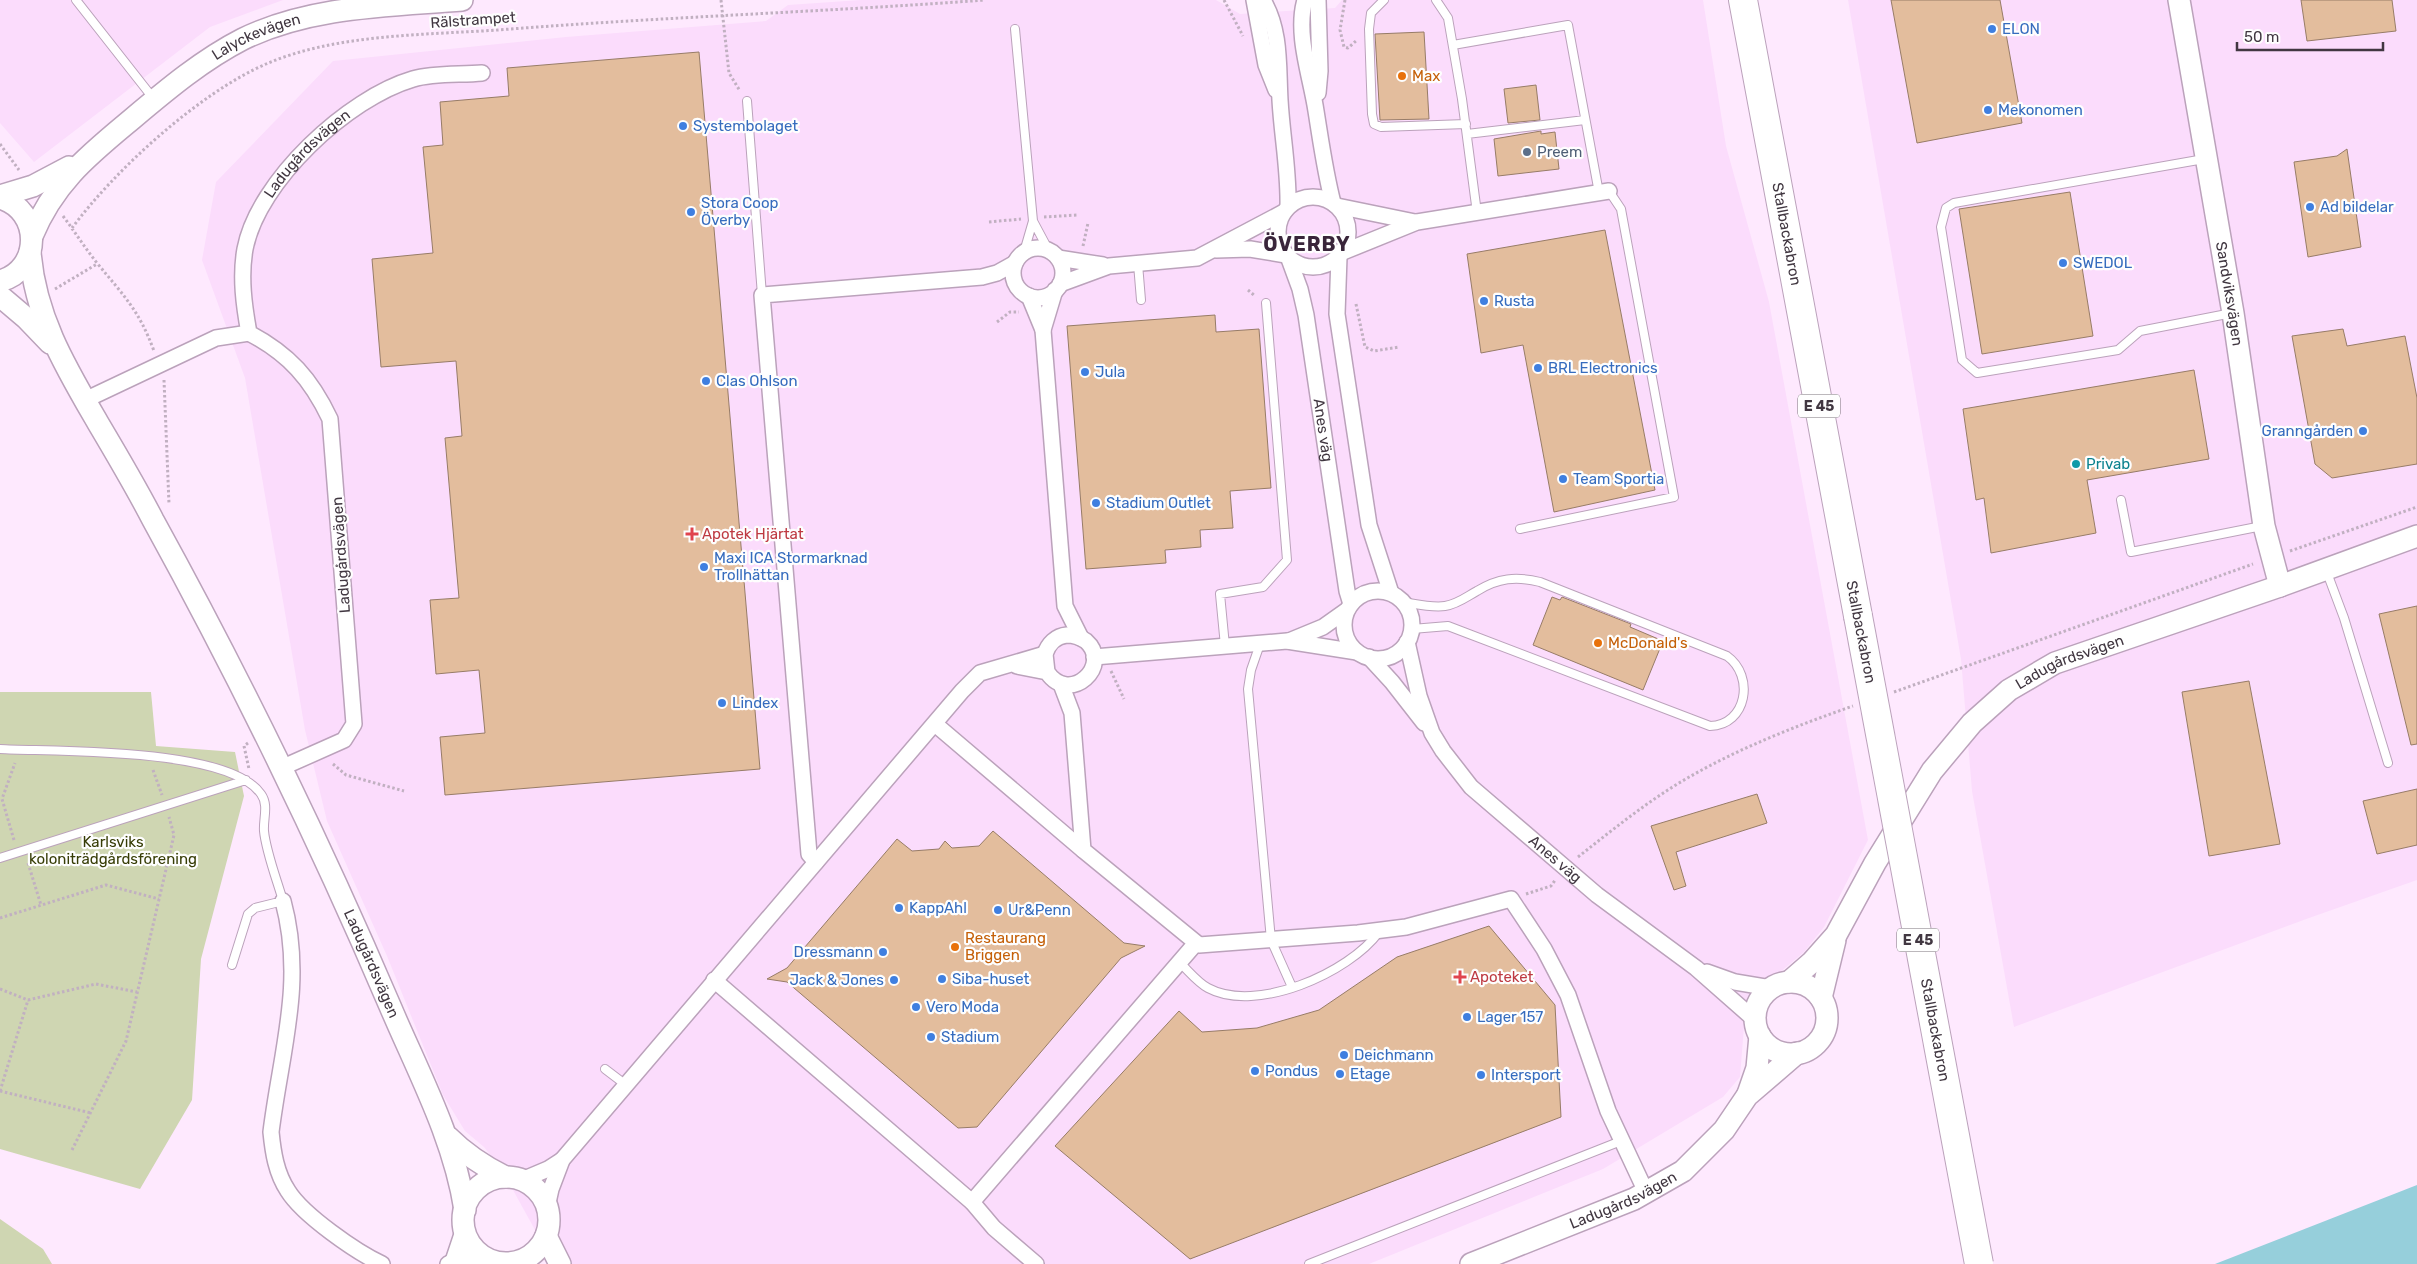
<svg xmlns="http://www.w3.org/2000/svg" width="2417" height="1264" font-family="Rubik,sans-serif">
  <rect width="100%" height="100%" fill="#fee9fe"/>
  <path fill="#fbdcfc" d="M0,0H283L210,27L34,162L0,123Z
    M861,0H1216L1240,14L1335,8L1342,0H1703L1726,146L1769,302L1868,840L1824,927L1804,952L1746,1001L1740,1077L1723,1097L1603,1169L1369,1264H565L545,1248L502,1170L484,1147L465,1131L443,1095L387,956L327,821L305,730L245,378L202,260L216,182L333,61L566,37L766,21L788,5Z
    M1848,0H2417V880L2309,918L2014,1027L1972,791L1961,659Z"/>
  <path fill="#cfd6b2" d="M0,692H151L156,746L235,752L244,796L201,959L192,1100L140,1189L0,1149Z
    M0,1219L43,1249L52,1264H0Z"/>
  <path fill="#96cfdb" d="M2417,1185V1264H2215Z"/>
  <path fill="#e3bd9d" stroke="#977c67" d="M1891,0H2000L2022,123L1917,143Z
    M2301,0H2392L2396,31L2307,41Z
    M1424,32L1429,119L1380,120L1375,34Z
    M699,52L760,769L445,795L440,737L485,733L479,670L436,674L430,600L459,598L445,438L462,436L456,361L381,367L372,259L433,253L423,147L443,145L440,102L509,96L507,68Z
    M1536,85L1540,120L1508,123L1504,89Z
    M1541,131V134L1555,132L1559,169L1498,176L1494,139Z
    M2347,149L2361,247L2308,257L2294,162L2337,156Z
    M2070,192L2093,336L1982,354L1959,209Z
    M1605,230L1655,490L1554,512L1523,345L1481,353L1467,254Z
    M1215,315L1216,332L1259,329L1271,488L1230,491L1233,528L1200,530L1201,547L1165,550L1166,563L1086,569L1067,326Z
    M2343,329L2347,346L2405,336L2417,398V464L2332,478L2315,464L2292,336Z
    M2194,370L2209,459L2087,480L2096,533L1991,553L1984,498L1976,500L1963,409Z
    M1552,597L1560,600L1562,597L1631,624L1630,627L1663,641L1643,690L1533,645Z
    M2417,606V744L2411,745L2379,614Z
    M2249,681L2280,844L2209,856L2182,692Z
    M2417,789V845L2377,854L2363,801Z
    M1757,794L1767,823L1676,852L1686,886L1674,890L1651,826Z
    M993,831L1124,943L1145,946L1121,958L977,1127L958,1128L787,982L767,979L787,968L897,839L912,851L939,849L945,841L952,848L979,846Z
    M1489,926L1555,1005L1561,1117L1190,1259L1055,1146L1179,1011L1202,1032L1257,1028L1319,1010L1397,957Z"/>
  <g fill="none" stroke-linecap="round" stroke-linejoin="round">
    <defs>
      <path id="lane" d="M76,0L153,98
        M1384,0L1371,13L1369,29L1372,114L1374,124L1381,127L1466,124
        M1436,0L1448,18L1462,99L1477,213
        M1015,29L1033,221L1049,251
        M1453,45L1568,25L1599,193
        M747,101L762,295
        M1467,134L1585,120
        M2204,159L1954,203L1946,208L1941,227L1962,360L1977,373L2118,350L2140,331L2232,313
        M1024,252L1033,221
        M1138,264L1141,300
        M2121,500L2131,552L2262,526
        M1520,529L1674,497L1621,209L1609,191
        M2326,570L2344,618L2388,763
        M1403,602C1416,604 1432,608 1445,606C1458,604 1466,597 1477,591C1498,578 1516,576 1540,582L1727,656C1755,676 1747,725 1710,726L1448,626L1412,629
        M1260,644L1251,670L1248,689L1271,940L1292,987
        M1225,646L1220,594L1263,587L1287,560L1266,303
        M0,749C56,752 228,747 261,794C269,805 263,819 264,831C266,852 277,880 283,901L255,908L248,914L232,965
        M0,858L246,780
        M1179,962C1188,970 1197,982 1208,988C1256,1014 1349,973 1379,932
        M605,1069L626,1085
        M1309,1264L1621,1141"/>
      <g id="street">
        <path d="M1254,0L1266,65L1276,90"/>
        <path d="M1263,0C1281,31 1278,65 1280,100C1282,136 1289,171 1288,207"/>
        <path d="M1305,0C1295,34 1311,77 1316,111C1321,142 1325,172 1333,203"/>
        <path d="M1318,0L1320,71L1318,93"/>
        <circle cx="1313" cy="232" r="35"/>
        <path d="M1337,206L1415,222"/>
        <circle cx="1038" cy="273" r="25"/>
        <path d="M1216,250L1250,249L1286,255"/>
        <path d="M1343,252L1417,222L1609,191"/>
        <path d="M1339,257L1337,314L1369,525L1391,593"/>
        <path d="M1058,258L1103,265"/>
        <path id="s1" d="M1289,259L1300,289L1306,315L1347,591L1351,604"/>
        <path d="M1060,284L1109,266L1197,258L1284,212"/>
        <path d="M1029,296L1043,330L1065,606L1081,638"/>
        <path d="M1043,330L1055,290"/>
        <path d="M85,400L216,338L249,333"/>
        <circle cx="1378" cy="625" r="34"/>
        <path d="M1289,641L1323,627L1347,610"/>
        <path id="s2" d="M1407,642L1419,696L1432,733L1443,751L1471,787L1597,895L1696,968L1755,1020"/>
        <path d="M1094,657L1287,641L1357,652"/>
        <path d="M1369,657L1392,682L1424,723"/>
        <path d="M1017,666L1047,672C1070,706 1113,665 1086,641C1080,637 1074,635 1067,635C1056,636 1048,644 1045,654L1047,672"/>
        <path d="M1061,684L1072,713L1083,850L1199,945L1358,933L1406,927L1511,899L1544,949L1568,995L1608,1111L1646,1192"/>
        <path d="M935,724L1083,850"/>
        <path id="s3" d="M281,768L344,740L354,724L330,419C311,379 289,354 249,333C244,306 240,277 245,249C258,181 348,98 413,79C434,73 460,75 482,73"/>
        <path d="M816,862L809,854L762,295L982,277L997,273L1015,263"/>
        <path d="M283,901C305,982 281,1051 271,1132C273,1152 276,1173 288,1191C303,1215 356,1252 382,1264"/>
        <path d="M1707,972L1735,982L1771,988"/>
        <path d="M714,980L972,1202L994,1228L1036,1264"/>
        <path d="M522,1180L548,1169L562,1160"/>
        <path d="M972,1202L1196,943"/>
        <path d="M547,1207L551,1189L562,1160L962,691L980,673L1045,654"/>
        <path d="M453,1261L464,1228"/>
        <path d="M448,1264C460,1256 477,1260 490,1260"/>
      </g>
      <g id="secondary">
        <path id="s4" d="M2179,0L2233,313L2264,526L2280,586"/>
        <path d="M0,196L33,186L69,167"/>
        <path d="M0,198C42,210 42,270 0,281"/>
        <path id="s5" d="M32,236C53,185 85,158 126,124C163,93 200,61 243,39C311,6 388,6 462,0"/>
        <path id="s6" d="M30,252C35,317 66,368 98,423C117,455 136,487 153,520C240,678 319,840 390,1006C418,1072 454,1138 465,1210"/>
        <path d="M0,296L26,318L50,343"/>
        <path id="s7" d="M1789,982L1812,962L1836,935L1875,863L1932,771L1972,723L2009,690L2055,663L2280,586L2417,536"/>
        <circle cx="1791" cy="1018" r="36"/>
        <path d="M1821,998L1835,940"/>
        <path d="M1748,1094L1757,1068L1760,1036"/>
        <path d="M448,1137C466,1155 483,1166 505,1177"/>
        <circle cx="506" cy="1220" r="43"/>
        <path d="M546,1236L560,1264"/>
        <path id="s8" d="M1471,1264L1634,1199L1683,1171L1724,1130L1747,1096L1797,1053"/>
      </g>
      <g id="highway">
        <path id="s9" d="M1743,0L1858,616"/>
      </g>
    </defs>
    <use href="#lane" stroke="#bba2bb" stroke-width="10"/>
    <use href="#street" stroke="#bba2bb" stroke-width="18"/>
    <use href="#secondary" stroke="#bba2bb" stroke-width="24"/>
    <use href="#highway" stroke="#bba2bb" stroke-width="30"/>
    <path stroke="#c1b0c1" stroke-width="3" stroke-dasharray="2.5 2.5" stroke-linecap="butt" d="M721,0L729,73L740,91
      M1224,0L1243,36
      M1345,0L1340,30L1344,47L1348,48L1357,40
      M0,144L19,170
      M63,216C75,232 85,248 97,263C124,296 139,310 154,351
      M1044,217L1077,215
      M989,222L1021,219
      M72,228C115,170 199,93 266,64C335,34 424,35 498,30C661,17 823,12 985,0
      M1083,246L1088,223
      M55,289L97,264
      M1248,290L1255,296
      M1356,304L1365,347L1374,351L1399,347
      M997,322L1010,312H1019
      M164,380L169,504
      M2290,551L2417,507
      M1111,671L1124,699
      M1894,692L2253,564
      M248,743L244,746L249,769
      M333,764L346,775L404,791
      M153,770L162,795
      M14,840L2,799L15,763
      M1578,857C1611,831 1643,805 1679,783C1734,750 1793,727 1853,706
      M28,863L41,905
      M1526,894L1551,886L1556,879
      M0,918L106,885L159,899
      M0,989L28,1000L96,984L137,992
      M0,1091L28,1000
      M0,1091L91,1113
      M72,1150L126,1041L174,835L169,817"/>
    <use href="#lane" stroke="#fff" stroke-width="8"/>
    <use href="#street" stroke="#fff" stroke-width="15"/>
    <use href="#secondary" stroke="#fff" stroke-width="21"/>
    <use href="#highway" stroke="#fff" stroke-width="28"/>
    <defs>
      <g id="highway-bridge">
        <path id="s10" d="M1858,616L1979,1264"/>
      </g>
    </defs>
    <use href="#highway-bridge" stroke="#bba2bb" stroke-width="30" stroke-linecap="butt"/>
    <use href="#highway-bridge" stroke="#fff" stroke-width="28"/>
  </g>
  <g fill="#3f7fe0" stroke="#fefefe" stroke-width="2">
    <circle cx="1992" cy="29" r="5"/>
    <circle cx="1988" cy="110" r="5"/>
    <circle cx="683" cy="126" r="5"/>
    <circle cx="2310" cy="207" r="5"/>
    <circle cx="691" cy="212" r="5"/>
    <circle cx="2063" cy="263" r="5"/>
    <circle cx="1484" cy="301" r="5"/>
    <circle cx="1538" cy="368" r="5"/>
    <circle cx="1085" cy="372" r="5"/>
    <circle cx="706" cy="381" r="5"/>
    <circle cx="2363" cy="431" r="5"/>
    <circle cx="1563" cy="479" r="5"/>
    <circle cx="1096" cy="503" r="5"/>
    <circle cx="704" cy="567" r="5"/>
    <circle cx="722" cy="703" r="5"/>
    <circle cx="899" cy="908" r="5"/>
    <circle cx="998" cy="910" r="5"/>
    <circle cx="883" cy="952" r="5"/>
    <circle cx="942" cy="979" r="5"/>
    <circle cx="894" cy="980" r="5"/>
    <circle cx="916" cy="1007" r="5"/>
    <circle cx="1467" cy="1017" r="5"/>
    <circle cx="931" cy="1037" r="5"/>
    <circle cx="1344" cy="1055" r="5"/>
    <circle cx="1255" cy="1071" r="5"/>
    <circle cx="1340" cy="1074" r="5"/>
    <circle cx="1481" cy="1075" r="5"/>
  </g>
  <g fill="#e8710a" stroke="#fefefe" stroke-width="2">
    <circle cx="1402" cy="76" r="5"/>
    <circle cx="1598" cy="643" r="5"/>
    <circle cx="955" cy="947" r="5"/>
  </g>
  <circle fill="#5c6f8a" stroke="#fefefe" stroke-width="2" cx="1527" cy="152" r="5"/>
  <circle fill="#0f9aa8" stroke="#fefefe" stroke-width="2" cx="2076" cy="464" r="5"/>
  <g fill="#e0444e" stroke="#fefefe" stroke-width="2">
    <path d="M689.5 526.5h5v5h5v5h-5v5h-5v-5h-5v-5h5z"/>
    <path d="M1457.5 969.5h5v5h5v5h-5v5h-5v-5h-5v-5h5z"/>
  </g>
  <g text-anchor="middle" dominant-baseline="central" stroke-width="4.5" stroke-linejoin="round" paint-order="stroke">
    <g fill="#fefefe" stroke="#7a737a" stroke-width="1">
      <rect x="1798" y="394.5" width="42" height="23" rx="4"/>
      <rect x="1897" y="928.5" width="42" height="23" rx="4"/>
    </g>
    <g font-size="14" font-weight="bold" fill="#413741">
      <text x="1819" y="406">E 45</text>
      <text x="1918" y="940">E 45</text>
    </g>
    <g font-size="15" fill="#413741" stroke="#fefefe">
      <text transform="translate(473 20) rotate(-4)">Rälstrampet</text>
      <text stroke="none"><textPath href="#s5" startOffset="306">Lalyckevägen</textPath></text>
      <text stroke="none"><textPath href="#s3" startOffset="715">Ladugårdsvägen</textPath></text>
      <text stroke="none"><textPath href="#s9" startOffset="238">Stallbackabron</textPath></text>
      <text stroke="none"><textPath href="#s4" startOffset="298">Sandviksvägen</textPath></text>
      <text stroke="none"><textPath href="#s1" startOffset="175">Anes väg</textPath></text>
      <text transform="translate(341 555) rotate(-94)">Ladugårdsvägen</text>
      <text transform="translate(1861 632) rotate(79)">Stallbackabron</text>
      <text stroke="none"><textPath href="#s7" startOffset="436">Ladugårdsvägen</textPath></text>
      <text stroke="none"><textPath href="#s2" startOffset="272">Anes väg</textPath></text>
      <text stroke="none"><textPath href="#s6" startOffset="792">Ladugårdsvägen</textPath></text>
      <text stroke="none"><textPath href="#s10" startOffset="421">Stallbackabron</textPath></text>
      <text stroke="none"><textPath href="#s8" startOffset="165">Ladugårdsvägen</textPath></text>
    </g>
    <g font-size="15" fill="#366cbe" stroke="#fefefe" text-anchor="start">
      <text x="2002" y="29">ELON</text>
      <text x="1998" y="110">Mekonomen</text>
      <text x="693" y="126">Systembolaget</text>
      <text x="701" y="203">Stora Coop<tspan x="701" dy="17">Överby</tspan></text>
      <text x="2320" y="207">Ad bildelar</text>
      <text x="2073" y="263">SWEDOL</text>
      <text x="1494" y="301">Rusta</text>
      <text x="1548" y="368">BRL Electronics</text>
      <text x="1095" y="372">Jula</text>
      <text x="716" y="381">Clas Ohlson</text>
      <text x="2353" y="431" text-anchor="end">Granngården</text>
      <text x="1573" y="479">Team Sportia</text>
      <text x="1106" y="503">Stadium Outlet</text>
      <text x="714" y="558">Maxi ICA Stormarknad<tspan x="714" dy="17">Trollhättan</tspan></text>
      <text x="732" y="703">Lindex</text>
      <text x="909" y="908">KappAhl</text>
      <text x="1008" y="910">Ur&amp;Penn</text>
      <text x="873" y="952" text-anchor="end">Dressmann</text>
      <text x="952" y="979">Siba-huset</text>
      <text x="884" y="980" text-anchor="end">Jack &amp; Jones</text>
      <text x="926" y="1007">Vero Moda</text>
      <text x="1477" y="1017">Lager 157</text>
      <text x="941" y="1037">Stadium</text>
      <text x="1354" y="1055">Deichmann</text>
      <text x="1265" y="1071">Pondus</text>
      <text x="1350" y="1074">Etage</text>
      <text x="1491" y="1075">Intersport</text>
    </g>
    <g font-size="15" fill="#c56008" stroke="#fefefe" text-anchor="start">
      <text x="1412" y="76">Max</text>
      <text x="1608" y="643">McDonald's</text>
      <text x="965" y="938">Restaurang<tspan x="965" dy="17">Briggen</tspan></text>
    </g>
    <g font-size="15" fill="#4e5e75" stroke="#fefefe" text-anchor="start">
      <text x="1537" y="152">Preem</text>
    </g>
    <g font-size="15" fill="#0d838f" stroke="#fefefe" text-anchor="start">
      <text x="2086" y="464">Privab</text>
    </g>
    <g font-size="15" fill="#be3a42" stroke="#fefefe" text-anchor="start">
      <text x="702" y="534">Apotek Hjärtat</text>
      <text x="1470" y="977">Apoteket</text>
    </g>
    <g font-size="15" fill="#373d06" stroke="#fefefe">
      <text x="113" y="842">Karlsviks<tspan x="113" dy="17">koloniträdgårdsförening</tspan></text>
    </g>
    <g font-size="20" font-weight="bold" letter-spacing="1" fill="#39253a" stroke="#fefefe">
      <text x="1307" y="244">ÖVERBY</text>
    </g>
  </g>
  <path d="M2237 42v8h146v-8" fill="none" stroke="#413741" stroke-width="2.5"/>
  <text x="2244" y="42" font-size="15" fill="#413741" stroke="#fefefe" stroke-width="4" paint-order="stroke">50 m</text>
</svg>
